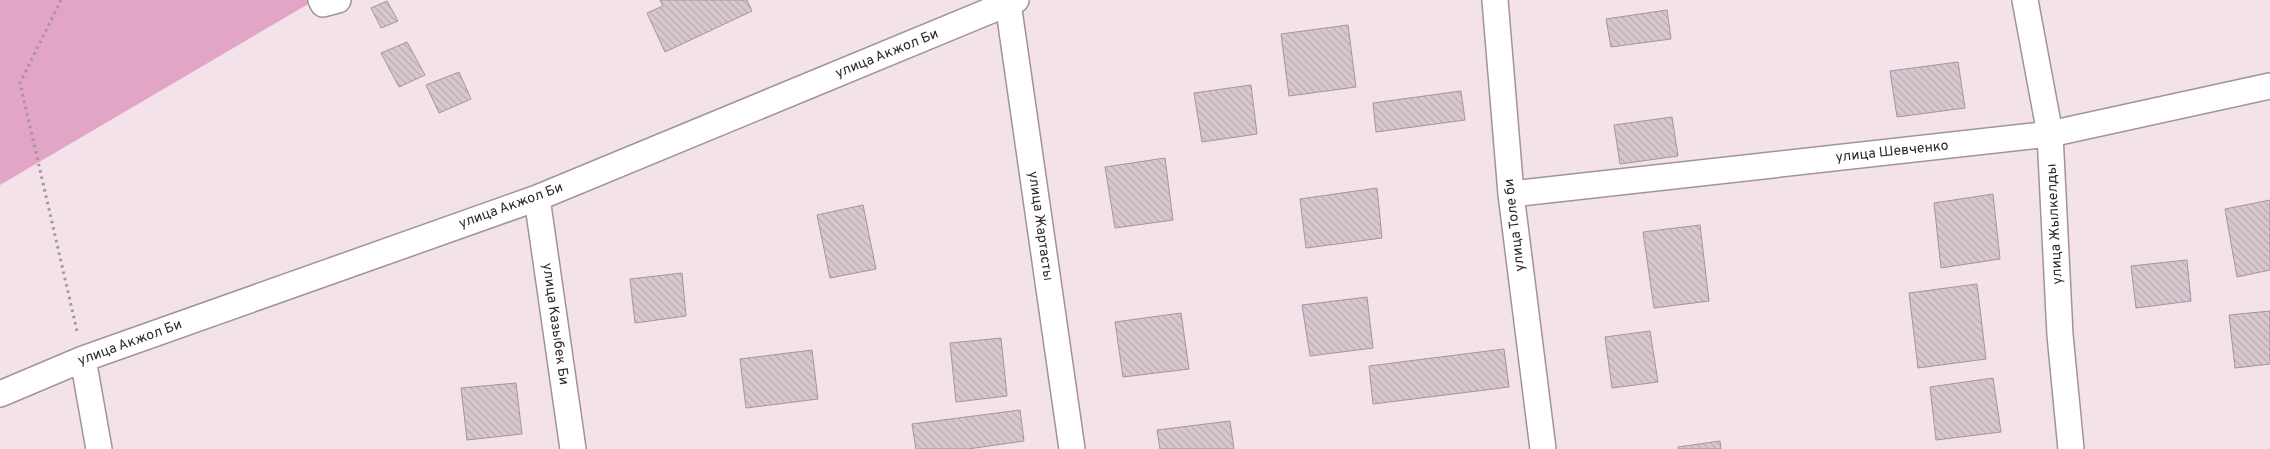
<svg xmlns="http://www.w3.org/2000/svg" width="2270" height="449" font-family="Overpass,sans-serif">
  <defs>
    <pattern id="building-back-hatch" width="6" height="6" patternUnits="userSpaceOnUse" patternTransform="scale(1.25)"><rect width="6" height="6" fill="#d8c7cf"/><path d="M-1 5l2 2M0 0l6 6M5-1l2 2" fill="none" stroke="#baabb2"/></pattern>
  </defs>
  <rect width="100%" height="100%" fill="#f4e2eb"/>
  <path fill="#e2a5c6" d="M0,0H315L0,185Z"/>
  <path fill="url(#building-back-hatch)" stroke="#a5949d" d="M660,0H747L752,11L665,52L647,13L663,6Z
    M387,1L398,21L381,28L371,8Z
    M1667,10L1671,39L1611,47L1606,19Z
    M1348,25L1356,87L1289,96L1281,34Z
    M407,42L425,75L399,87L381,53Z
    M1958,62L1965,108L1897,117L1890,71Z
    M459,72L471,99L439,113L426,85Z
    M1251,85L1257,134L1202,142L1194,93Z
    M1461,91L1465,120L1376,132L1373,103Z
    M1672,117L1678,156L1620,164L1614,125Z
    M1165,158L1173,220L1115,228L1105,167Z
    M1377,188L1382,238L1306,248L1300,199Z
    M1993,194L2000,259L1941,268L1934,203Z
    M2270,200V270L2237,277L2225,209Z
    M863,205L876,269L830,278L817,215Z
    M1700,225L1709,301L1654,308L1643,232Z
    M2187,260L2191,301L2136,308L2131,266Z
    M682,273L686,316L635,323L630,279Z
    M1977,284L1986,359L1918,368L1909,293Z
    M1367,297L1373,348L1310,356L1302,305Z
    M2270,311V364L2235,368L2229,315Z
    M1181,313L1189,369L1123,377L1115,322Z
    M1650,331L1658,382L1612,388L1605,337Z
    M1001,338L1007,396L956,402L950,343Z
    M1504,349L1509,387L1373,404L1369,366Z
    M812,350L818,399L746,408L740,359Z
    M1993,378L2001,432L1936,440L1930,387Z
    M516,383L522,434L467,440L461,388Z
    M1020,410L1024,441L968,449H916L912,424Z
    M1230,421L1234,449H1160L1157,430Z
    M1720,441L1721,449H1679L1678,447Z"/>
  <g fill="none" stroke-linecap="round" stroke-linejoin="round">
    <defs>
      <path id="street" d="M321,0L323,4L338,0
        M1495,0L1511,194L1543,449
        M2025,0L2050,134L2060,335L2071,449
        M1008,3L1072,449
        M1511,194L2050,134L2270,86
        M537,198L573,449
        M83,359L99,449
        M0,394L83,359L537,198L1016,0"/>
    </defs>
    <use href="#street" stroke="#a2929a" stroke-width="28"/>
    <path stroke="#a3969d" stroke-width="3" stroke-dasharray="2.5 4" stroke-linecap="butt" d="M61,0L20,83L77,331"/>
    <use href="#street" stroke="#fff" stroke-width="25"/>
  </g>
  <g text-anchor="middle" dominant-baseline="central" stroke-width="4.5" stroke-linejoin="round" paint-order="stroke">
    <g font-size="14" fill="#2e272a" stroke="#fff">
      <text transform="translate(887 54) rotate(-22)">улица Акжол Би</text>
      <text transform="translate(1892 152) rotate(-6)">улица Шевченко</text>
      <text transform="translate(511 206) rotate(-20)">улица Акжол Би</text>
      <text transform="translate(2055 224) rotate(-93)">улица Жылкелды</text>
      <text transform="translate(1515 225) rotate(-97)">улица Толе би</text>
      <text transform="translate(1040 226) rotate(82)">улица Жартасты</text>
      <text transform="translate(555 324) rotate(82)">улица Казыбек Би</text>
      <text transform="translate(130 343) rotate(-20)">улица Акжол Би</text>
    </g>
  </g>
</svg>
